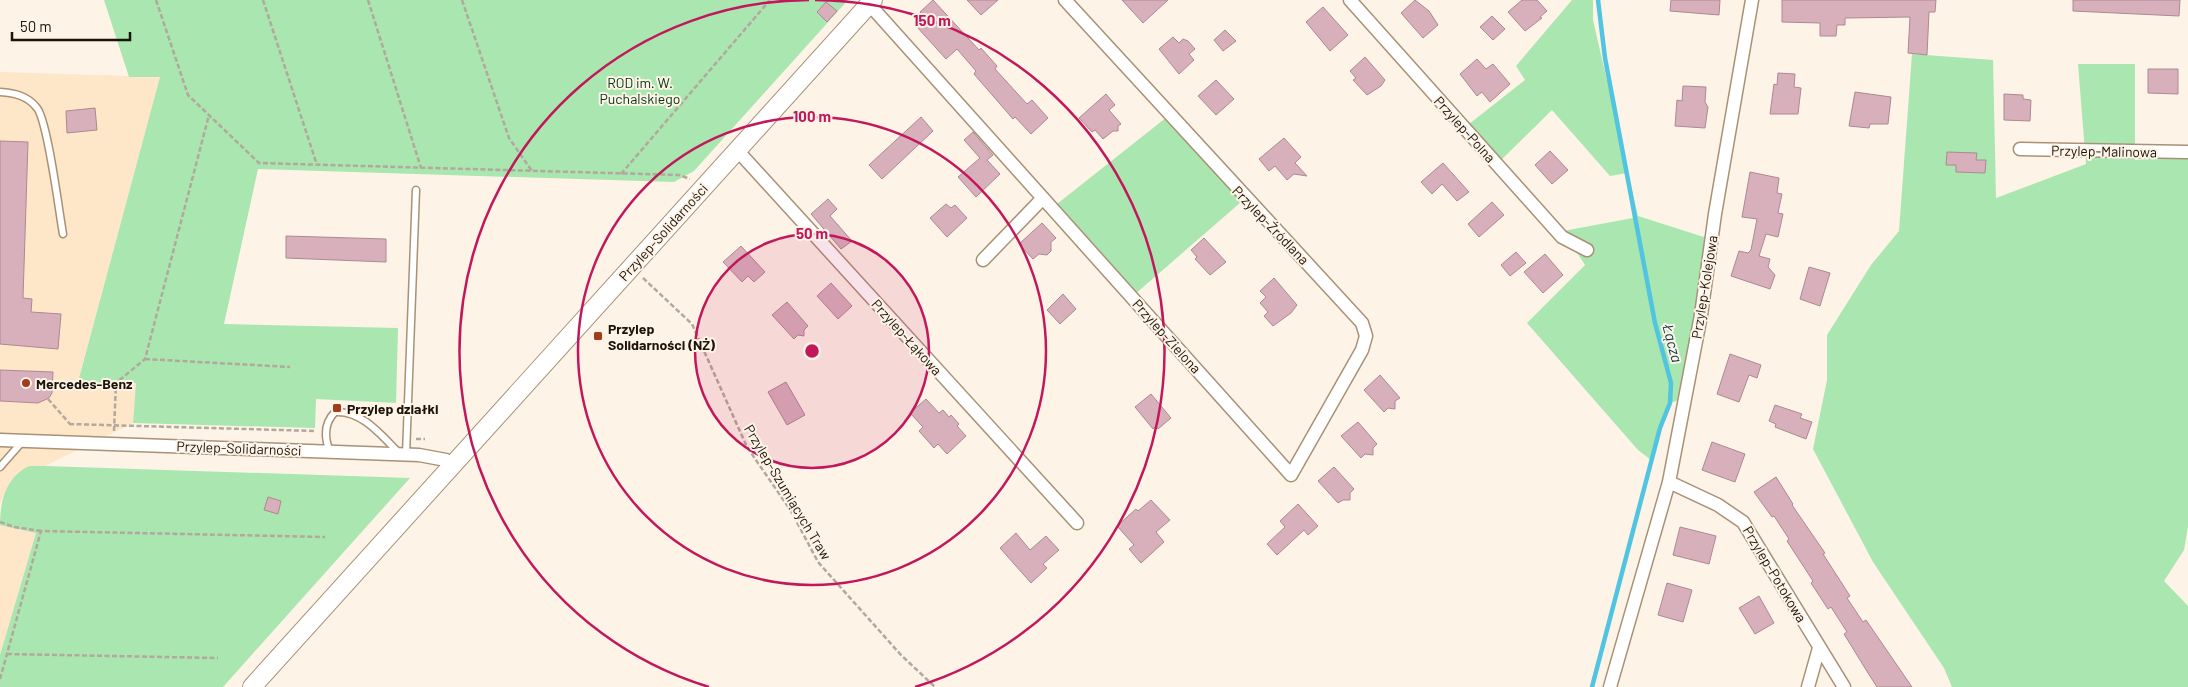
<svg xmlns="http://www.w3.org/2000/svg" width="2188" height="687" font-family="Barlow,sans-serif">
  <rect width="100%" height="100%" fill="#fdf3e7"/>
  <path fill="#fee6c9" d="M0,72L160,77L78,381L136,383L133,423L45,466H29L11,480L0,504Z
    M0,525L36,533L0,655Z"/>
  <path fill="#a9e6b0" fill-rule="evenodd" d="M104,0H848L694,171L674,182L258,169L224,324L398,328L396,403L316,399L315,428L133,423L136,383L78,382L160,77H129Z
    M1572,0H1593V20L1638,216L1710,239L1698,294L1682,399L1670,403L1651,460L1638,450L1527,323L1585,265L1563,231L1633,218L1627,173L1610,176L1552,110L1497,164L1464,128L1525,80L1516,66ZM1635,222L1638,230L1654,318L1634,222Z
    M1912,54L1993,60L1996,198L2086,164L2078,64H2135V160L2188,157V527L2184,550L2164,581L2188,606V687H1952L1944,668L1873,562L1813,449L1827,380V335L1871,265L1899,231Z
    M1172,113L1248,196L1134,295L1057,204Z
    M29,466H45L410,478L223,687H0V655L36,533L0,525C0,501 6,477 29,466Z"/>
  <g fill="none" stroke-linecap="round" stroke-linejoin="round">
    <path stroke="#51c4e1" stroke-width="4.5" d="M1592,687L1660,428L1670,403L1671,383L1655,323L1605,58L1598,0"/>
  </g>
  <path fill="#d7b0bc" stroke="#ad8893" d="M933,0L979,50L981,48L997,66L995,69L1027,104L1032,100L1048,118L1031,134L1015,117L1013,119L974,74L976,71L957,49L946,59L917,27L926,19L920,12Z
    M967,0H998L981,15Z
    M1122,0H1168L1143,23Z
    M1415,0L1429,11L1438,25L1423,38L1401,13Z
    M1522,0H1537L1547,11L1540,17L1542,18L1525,31L1508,12Z
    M1671,0H1720L1719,15L1670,11Z
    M1782,0H1936L1935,12H1929L1927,55L1908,53L1910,17L1845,18V25H1837L1836,36H1820V23L1782,22Z
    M2073,0H2180L2179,16L2073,11Z
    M826,2L837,11L827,22L817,12Z
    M1323,7L1348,35L1330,51L1306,22Z
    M1492,16L1505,29L1493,40L1480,27Z
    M1225,30L1236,41L1223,51L1214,40Z
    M1173,37L1179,43L1183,39L1188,41L1195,49L1189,54L1194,60L1179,74L1159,49Z
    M1365,57L1385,80L1381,86L1367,95L1353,80L1356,78L1350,71Z
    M1477,59L1486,69L1493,64L1510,84L1490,102L1482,92L1477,96L1460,74Z
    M2148,69H2178V94L2148,93Z
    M1778,73L1795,74L1794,87L1801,88L1798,114H1770L1774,84L1777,85Z
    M1216,80L1234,99L1216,115L1198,96Z
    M1683,86L1706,87L1705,102L1708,107L1705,128L1675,126L1677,100L1682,101Z
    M1855,92L1891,97L1888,124H1870L1869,128L1849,126Z
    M1106,94L1115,105L1109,110L1121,124L1118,126V131H1113L1103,139L1095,130L1092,132L1079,118Z
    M2004,94L2023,95V99L2031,100L2030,121L2004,120Z
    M95,108L97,130L67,133L66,111Z
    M921,117L933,131L882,179L869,165Z
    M973,132L993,155L987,160L1000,174L976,197L958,177L980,158L964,140Z
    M1284,138L1301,157L1295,163L1307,176L1294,174L1287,180L1275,166L1269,171L1259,159Z
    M0,141L28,142L23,298L32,299L31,312L61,314L58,349L0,344Z
    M1550,151L1568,170L1552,184L1535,165Z
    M1947,152L1977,153L1976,160H1986L1985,173L1956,172V165H1946Z
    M1443,163L1469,192L1457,201L1442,184L1432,194L1421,182Z
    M1750,172L1779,178L1777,193L1782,194L1778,213L1783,214L1778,237L1766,234L1759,256L1770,259L1768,267L1775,275L1770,289L1731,276L1739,251L1748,253L1751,250L1757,219L1742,217Z
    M828,199L837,209L830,216L852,241L841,249L811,214Z
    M1492,202L1504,215L1479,237L1468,224Z
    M946,204L951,208L955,205L967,218L947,237L930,218Z
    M1042,223L1056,238L1051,242V251L1047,255L1039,254L1033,259L1019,244Z
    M286,236L386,239V262L286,258Z
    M1204,238L1226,262L1210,275L1195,259L1197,257L1191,250Z
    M741,246L765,272L754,282L748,276L742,282L723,262Z
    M1516,252L1526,263L1510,276L1501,265Z
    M1545,254L1563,275L1543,293L1524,272Z
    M1809,267L1830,273L1820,306L1800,299Z
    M1274,278L1297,305L1291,313L1273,326L1264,316L1268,312L1260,303L1266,297L1260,291Z
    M831,283L852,306L838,319L817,296Z
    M1063,294L1076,309L1060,324L1047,310Z
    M787,302L808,326L804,330V336L798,335L794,339L772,315Z
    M1730,354L1761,365L1757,378L1749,375L1739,402L1717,394Z
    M0,370L53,372L52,393L49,398L38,403L0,401Z
    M1380,375L1400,398L1395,401V409L1388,408L1384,412L1364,390Z
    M786,382L805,415L787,425L768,392Z
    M1151,394L1171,418L1158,429L1156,426L1153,429L1135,407Z
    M926,399L939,413L943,410L949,417L951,415L959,424L957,426L966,436L947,454L938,444L934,448L919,431L923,427L910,413Z
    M1775,405L1802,414L1800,418L1812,422L1806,439L1775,427L1776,424L1769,421Z
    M1358,422L1377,444L1373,448V455L1365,454L1361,458L1341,436Z
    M1712,442L1745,454L1735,482L1702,470Z
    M1334,467L1354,489L1350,493V500H1343L1338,503L1318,481Z
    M1776,477L1793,504L1792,505L1825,553L1823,554L1850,596L1847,598L1863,622L1866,620L1912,687H1877L1868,673L1844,634L1847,632L1831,607L1828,609L1811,583L1813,581L1787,541L1789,539L1774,516L1772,517L1754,492Z
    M268,497L281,501L278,514L264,510Z
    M1151,500L1170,520L1156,532L1164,542L1141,563L1129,549L1134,545L1117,526L1136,509L1138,511Z
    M1298,504L1318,526L1308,535L1304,530L1277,555L1267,544L1285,527L1280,521Z
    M1680,527L1716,536L1709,564L1673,555Z
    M1016,533L1030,550L1046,536L1059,550L1043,564L1047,568L1031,583L1000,548Z
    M1667,583L1692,590L1683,622L1658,615Z
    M1759,596L1774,623L1755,634L1739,608Z"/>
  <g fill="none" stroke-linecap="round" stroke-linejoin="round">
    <defs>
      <path id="service" d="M0,92C15,93 28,96 37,108C48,122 59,212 63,234
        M330,452C324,437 324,423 335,412C362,410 382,436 400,454
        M406,455L416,190
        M0,467L22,442"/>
      <path id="minor" d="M1350,0L1562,237L1587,250
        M869,4L1291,475L1362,350L1366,336L1362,323L1065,0
        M2020,149L2188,152
        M737,150L1077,523
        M983,260L1043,198
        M0,440L419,455L446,460L453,464
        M1669,482L1718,505L1743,522L1844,687
        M1610,687L1669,482L1701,315L1715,214L1752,0
        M1808,687L1819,648"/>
      <path id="secondary" d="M252,687L873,0"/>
    </defs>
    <use href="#service" stroke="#a99176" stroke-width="9"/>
    <use href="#minor" stroke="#a99176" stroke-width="15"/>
    <use href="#secondary" stroke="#a99176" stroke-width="20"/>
    <path stroke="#b2a89d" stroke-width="2.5" stroke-dasharray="5 2.5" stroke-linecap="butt" d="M156,0L188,95L259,163L679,175L690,179
      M263,0L317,165
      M368,0L421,168
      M462,0L509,138L532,171
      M621,174L770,0
      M643,278L692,324L747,447L791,511L818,562L901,655L935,687
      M145,359L290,367
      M48,399L70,424
      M69,424L315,431
      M114,431L116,383L145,359L209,115
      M416,439H425
      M0,522L14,527L41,531
      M7,654L218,658
      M0,679L41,531L325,537"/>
    <use href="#service" stroke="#fff" stroke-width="6"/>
    <use href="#minor" stroke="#fff" stroke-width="12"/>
    <use href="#secondary" stroke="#fff" stroke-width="18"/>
  </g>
  <circle cx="812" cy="351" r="117" fill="#c2185b" fill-opacity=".12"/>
  <g fill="none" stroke="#c2185b" stroke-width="2.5">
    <circle cx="812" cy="351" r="117"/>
    <circle cx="812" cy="351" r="234"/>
    <path d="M709 687A351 351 0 0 1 809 0M815 0A351 351 0 0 1 915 687"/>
  </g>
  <g fill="#a33b1d" stroke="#fdf3e7" stroke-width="2">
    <rect x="593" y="331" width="10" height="10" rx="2.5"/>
    <circle cx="26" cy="383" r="5"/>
    <rect x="332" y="403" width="10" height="10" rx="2.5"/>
  </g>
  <g text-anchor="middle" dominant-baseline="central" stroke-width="4" stroke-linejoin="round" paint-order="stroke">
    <g font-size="14" fill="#00350f" stroke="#fdf3e7">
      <text x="640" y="82">ROD im. W.<tspan x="640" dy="16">Puchalskiego</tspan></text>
    </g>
    <g font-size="14" fill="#1c1309" stroke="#fdf3e7">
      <text transform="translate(1465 129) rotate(48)">Przylep-Polna</text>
      <text transform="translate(2104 151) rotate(1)">Przylep-Malinowa</text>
      <text transform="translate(1271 225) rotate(46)">Przylep-Źródlana</text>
      <text transform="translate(663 232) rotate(-48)">Przylep-Solidarności</text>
      <text transform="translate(1704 287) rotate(-81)">Przylep-Kolejowa</text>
      <text transform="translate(1167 336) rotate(48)">Przylep-Zielona</text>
      <text transform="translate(907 337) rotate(48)">Przylep-Łąkowa</text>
      <text transform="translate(239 448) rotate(2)">Przylep-Solidarności</text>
      <text transform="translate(788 492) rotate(59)">Przylep-Szumiących Traw</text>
      <text transform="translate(1775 574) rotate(59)">Przylep-Potokowa</text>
    </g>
    <g font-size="14" font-weight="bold" fill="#1c1309" stroke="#fdf3e7" text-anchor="start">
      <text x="608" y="328">Przylep<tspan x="608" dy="16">Solidarności (NŻ)</tspan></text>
      <text x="36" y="383">Mercedes-Benz</text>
      <text x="347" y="408">Przylep działki</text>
    </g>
    <g font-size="15" font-style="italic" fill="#033a46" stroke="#fdf3e7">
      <text transform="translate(1673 343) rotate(75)">Łącza</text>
    </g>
  </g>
  <circle cx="812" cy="351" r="8" fill="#c2185b" stroke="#fdf3e7" stroke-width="2.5"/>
  <g font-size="15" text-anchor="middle" font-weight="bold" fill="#c2185b" stroke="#fdf3e7" stroke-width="4" stroke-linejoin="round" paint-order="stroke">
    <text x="932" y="26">150 m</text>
    <text x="812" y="122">100 m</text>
    <text x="812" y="239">50 m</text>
  </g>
  <path d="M12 32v8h118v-8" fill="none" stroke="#1c1309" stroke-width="2.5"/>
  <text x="20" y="32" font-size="15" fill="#1c1309" stroke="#fdf3e7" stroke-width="4" paint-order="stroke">50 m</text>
</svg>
